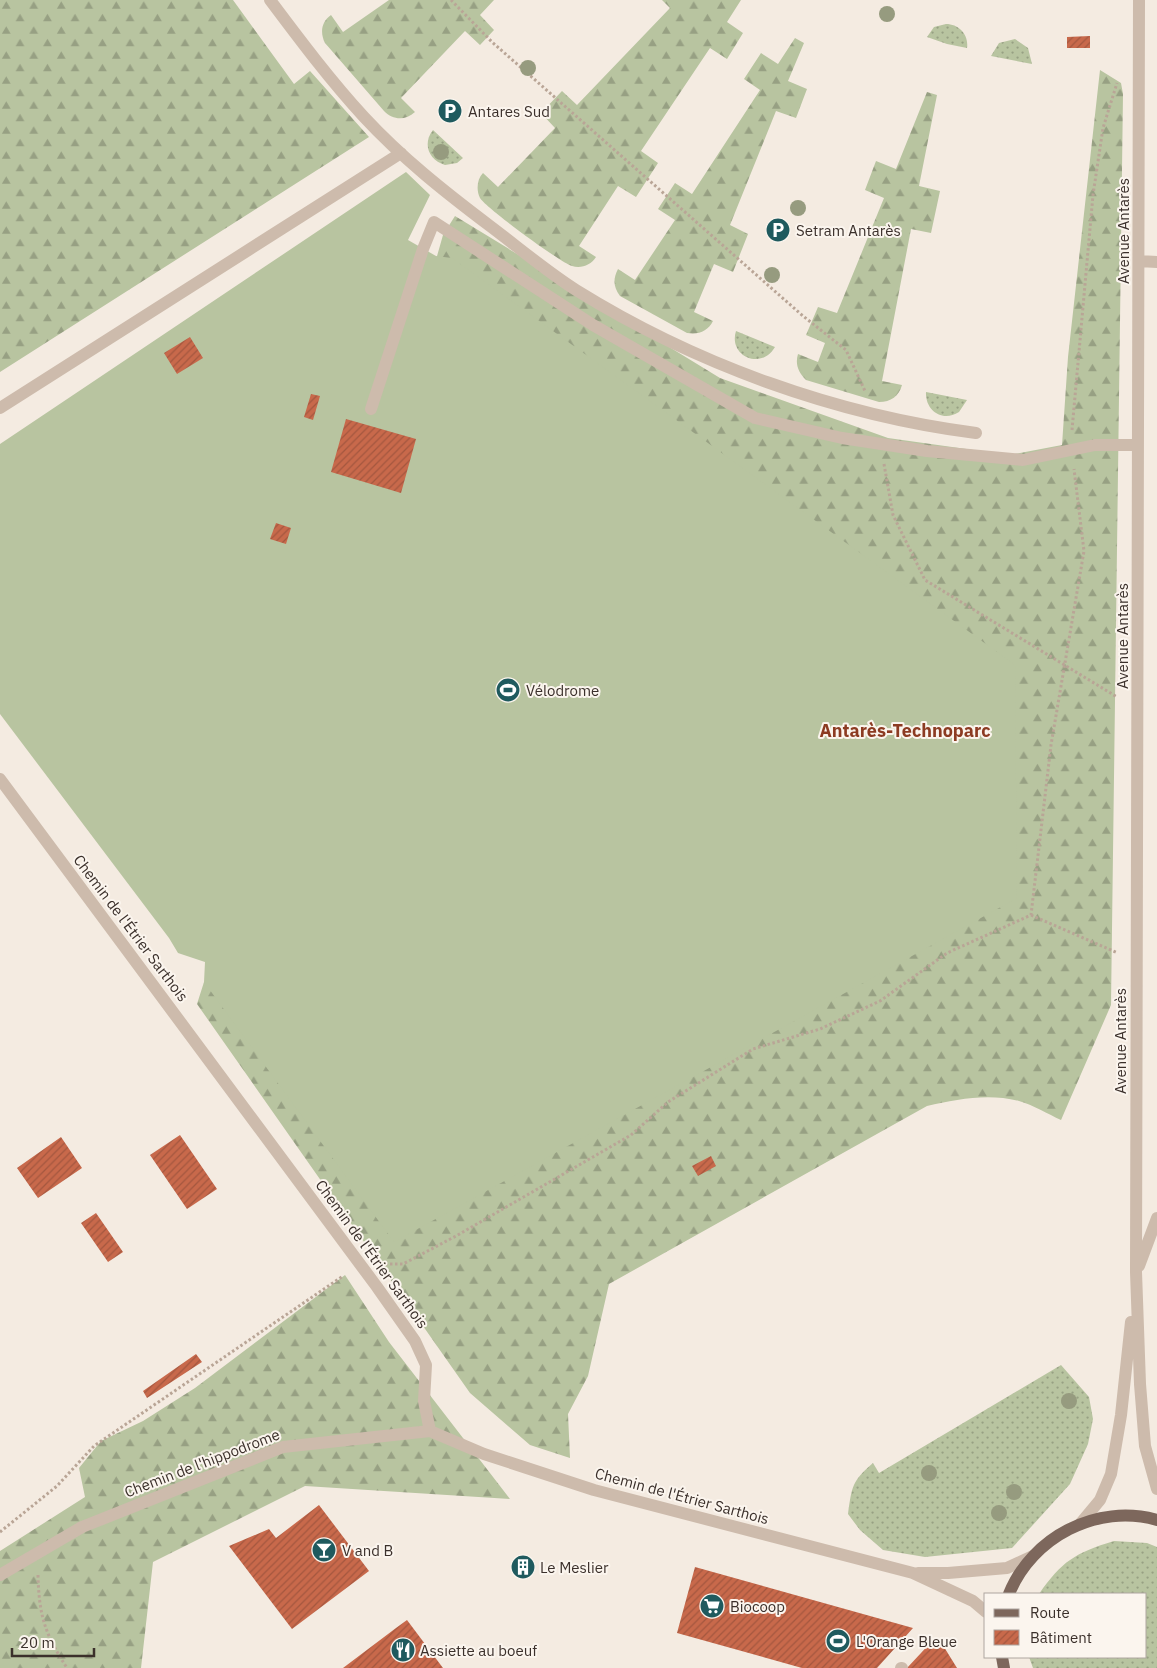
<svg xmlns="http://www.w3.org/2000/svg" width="1157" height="1668" font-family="'IBM Plex Sans',sans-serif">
  <defs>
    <pattern id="grass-dots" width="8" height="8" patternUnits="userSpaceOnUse" patternTransform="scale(1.25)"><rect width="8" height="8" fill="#b8c4a0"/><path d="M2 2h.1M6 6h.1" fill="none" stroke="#97a083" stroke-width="1.8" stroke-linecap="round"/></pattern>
    <pattern id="forest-firs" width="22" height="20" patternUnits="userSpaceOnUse" patternTransform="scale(1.25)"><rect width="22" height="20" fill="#b8c4a0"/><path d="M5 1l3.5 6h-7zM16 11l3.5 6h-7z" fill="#97a083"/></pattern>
    <pattern id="building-hatch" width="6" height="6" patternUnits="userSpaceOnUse" patternTransform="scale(1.25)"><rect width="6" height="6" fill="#c8694b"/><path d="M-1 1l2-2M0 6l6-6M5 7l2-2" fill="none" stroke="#a4573f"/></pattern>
  </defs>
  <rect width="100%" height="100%" fill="#f4ebe1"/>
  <path fill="url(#grass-dots)" d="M946,24C959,24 969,35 967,48L947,44L927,37L934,27Z
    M1015,39L1028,48L1032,64L991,56L999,43Z
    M433,130L463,158L457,163L445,165C429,160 422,144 433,130Z
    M736,331L775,347C761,371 728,356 736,331Z
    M926,392L967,400L959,412C942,423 925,410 926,392Z
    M1061,1365L1089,1397L1093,1419L1088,1444L1070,1484L1012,1548L925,1557L883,1550L860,1530L848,1514C852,1486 852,1481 873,1463L879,1473Z
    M1114,1541L1147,1543L1157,1547V1668H1033L1029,1657H1146V1594H1039C1062,1561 1075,1553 1114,1541Z"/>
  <path fill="url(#forest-firs)" d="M0,0H233L294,84L310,71L369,137L0,372Z
    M389,0H494L480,15L494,30L480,45L465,31L401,98L415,112C405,121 393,120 384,111L325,43C320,33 321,22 331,15L343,32Z
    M662,0H741L727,22L743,33L727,59L710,48L641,151L658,163L636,197L618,186L579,246L596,257C591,265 581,269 572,266C561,263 486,208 480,198C476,190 477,179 483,173L498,187L555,128L541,113L562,91L577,105L670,8Z
    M795,38L804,43L788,81L807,89L796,118L776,111L730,225L748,234L733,272L714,264L694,312L713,321C708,331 699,335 687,333L620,296C613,286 613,279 618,269L635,280L675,220L658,209L675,183L692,194L760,90L744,79L761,53L778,64Z
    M1100,70L1121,83L1123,94L1111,1005L1061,1120C1048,1114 1033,1105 1019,1101C989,1093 957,1099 927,1106L609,1284L588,1376L568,1414L570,1458L530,1445L470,1393L197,1004L204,982L234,971L443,235L455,216L720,378L888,438L1009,455L1062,445L1068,357Z
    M927,92L937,95L919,186L940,191L931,233L911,229L882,381L902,385C899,396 891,402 879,402L806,380C798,372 795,364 798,354L818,362L825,343L806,335L818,307L837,313L884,198L865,190L876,161L896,169Z
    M345,1275L389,1342L510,1499L305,1486L153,1562L141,1668H0V1551L85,1497L79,1468L101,1441L143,1421L195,1388Z"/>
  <path fill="#b8c4a0" d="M406,172L430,195L408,240L436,256L452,258L1015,665L1017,898L394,1242L204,982L205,962L178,953L169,938L0,714V444Z"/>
  <path fill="url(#building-hatch)" d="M1090,36V48H1067V37Z
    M190,337L203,358L177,374L164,353Z
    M311,394L320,396L313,420L304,417Z
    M346,419L416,439L401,493L331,472Z
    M276,523L291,528L286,544L270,539Z
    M180,1135L217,1189L187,1209L150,1155Z
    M61,1137L82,1168L38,1198L17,1168Z
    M711,1156L716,1166L698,1176L692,1166Z
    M96,1213L123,1252L108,1262L81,1223Z
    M196,1354L202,1362L147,1398L143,1391Z
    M319,1505L369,1571L292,1629L229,1546L269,1529L276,1538Z
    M522,1557L532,1572L525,1577L514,1563Z
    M695,1567L913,1628L877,1668H802L677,1633Z
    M407,1620L443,1668H343L396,1628Z
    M935,1638L944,1647L957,1668H907Z"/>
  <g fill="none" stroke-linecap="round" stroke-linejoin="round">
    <path stroke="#b9a596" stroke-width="3" stroke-dasharray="2.5 2.5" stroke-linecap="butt" d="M451,0L492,42L803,316L846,350L865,391
      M1072,430L1093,195L1103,128L1117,83
      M884,464L893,515L925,580L1117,697
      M1031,915L1118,953
      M385,1264H403L456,1236L631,1135L668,1102L753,1049L820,1029L880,1001L947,953L1031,915L1051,745L1084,551L1074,469
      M0,1532L57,1486L94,1446L343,1276
      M38,1575C39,1616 45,1634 67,1668"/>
    <path stroke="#cdbbac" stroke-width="12" d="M270,0C300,40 330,80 364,117C402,158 445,192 490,226C518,247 546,271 576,290C695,364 836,415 976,433
      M1139,0L1136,1272L1140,1384L1145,1446L1157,1489
      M1139,261L1157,262
      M0,408L401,153
      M371,409L423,249L434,222L593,325L755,418L842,438L927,451L1023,460L1095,445H1138
      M0,779L377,1287L415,1341L426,1365L424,1401L430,1431L484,1454L594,1490L913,1573L973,1601L986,1612
      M1139,1266L1157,1218
      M1080,1524L1100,1500L1111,1474L1121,1415L1131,1322
      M918,1573H948L1007,1568L1033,1556
      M0,1575L82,1527L283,1447L430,1431
      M901,1668H902"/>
    <path stroke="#7d675c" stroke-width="12" d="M1009,1594C1032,1537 1097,1503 1157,1520
      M1002,1657L1004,1668"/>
  </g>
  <g fill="#969b7f">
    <circle cx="887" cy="14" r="8"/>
    <circle cx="528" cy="68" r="8"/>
    <circle cx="441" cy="152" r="8"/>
    <circle cx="798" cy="208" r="8"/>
    <circle cx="772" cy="275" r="8"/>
    <circle cx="1069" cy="1401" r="8"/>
    <circle cx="929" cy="1473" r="8"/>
    <circle cx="1014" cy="1492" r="8"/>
    <circle cx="999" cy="1513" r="8"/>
  </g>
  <defs>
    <symbol id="parking-disc" viewBox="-11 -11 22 22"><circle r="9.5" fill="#1f5a5e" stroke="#fbf5ee"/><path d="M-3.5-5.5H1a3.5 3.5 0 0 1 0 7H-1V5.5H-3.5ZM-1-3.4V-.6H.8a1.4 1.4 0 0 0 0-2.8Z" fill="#fff"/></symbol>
    <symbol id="stadium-disc" viewBox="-11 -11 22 22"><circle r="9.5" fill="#1f5a5e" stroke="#fbf5ee"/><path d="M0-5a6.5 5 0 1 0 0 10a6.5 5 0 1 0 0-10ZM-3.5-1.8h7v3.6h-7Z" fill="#fff"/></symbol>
    <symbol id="bar-disc" viewBox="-11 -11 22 22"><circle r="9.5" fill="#1f5a5e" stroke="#fbf5ee"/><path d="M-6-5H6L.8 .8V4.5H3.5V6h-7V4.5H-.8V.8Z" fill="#fff"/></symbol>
    <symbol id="building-disc" viewBox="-11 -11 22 22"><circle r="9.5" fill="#1f5a5e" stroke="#fbf5ee"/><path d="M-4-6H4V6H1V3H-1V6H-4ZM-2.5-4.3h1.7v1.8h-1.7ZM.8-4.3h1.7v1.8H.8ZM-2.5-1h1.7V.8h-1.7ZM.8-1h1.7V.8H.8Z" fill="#fff"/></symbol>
    <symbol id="supermarket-disc" viewBox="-11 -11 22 22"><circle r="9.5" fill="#1f5a5e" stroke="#fbf5ee"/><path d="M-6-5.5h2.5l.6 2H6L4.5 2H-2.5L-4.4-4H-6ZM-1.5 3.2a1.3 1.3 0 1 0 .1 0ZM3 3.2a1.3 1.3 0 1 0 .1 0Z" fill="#fff"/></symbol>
    <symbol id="restaurant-disc" viewBox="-11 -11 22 22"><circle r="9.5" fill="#1f5a5e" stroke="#fbf5ee"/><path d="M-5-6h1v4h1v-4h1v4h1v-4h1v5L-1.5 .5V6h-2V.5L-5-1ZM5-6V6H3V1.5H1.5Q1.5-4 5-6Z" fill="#fff"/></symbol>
  </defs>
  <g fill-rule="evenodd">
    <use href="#parking-disc" x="436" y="97" width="28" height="28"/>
    <use href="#parking-disc" x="764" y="216" width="28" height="28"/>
    <use href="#stadium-disc" x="494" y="676" width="28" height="28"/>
    <use href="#bar-disc" x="310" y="1536" width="28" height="28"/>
    <use href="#building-disc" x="509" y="1553" width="28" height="28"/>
    <use href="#supermarket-disc" x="698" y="1592" width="28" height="28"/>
    <use href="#stadium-disc" x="824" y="1627" width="28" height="28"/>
    <use href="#restaurant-disc" x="389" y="1636" width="28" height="28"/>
  </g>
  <g text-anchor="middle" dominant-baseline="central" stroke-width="4" stroke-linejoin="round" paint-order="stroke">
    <g font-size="15" fill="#3b302b" stroke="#fbf5ee" text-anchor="start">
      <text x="468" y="111">Antares Sud</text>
      <text x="796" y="230">Setram Antarès</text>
      <text x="526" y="690">Vélodrome</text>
      <text x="342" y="1550">V and B</text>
      <text x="540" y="1567">Le Meslier</text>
      <text x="730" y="1606">Biocoop</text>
      <text x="856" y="1641">L'Orange Bleue</text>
      <text x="420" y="1650">Assiette au boeuf</text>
    </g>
    <g font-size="15" fill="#3b302b" stroke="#fbf5ee">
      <text transform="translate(1123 231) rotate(-90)">Avenue Antarès</text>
      <text transform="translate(1122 636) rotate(-90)">Avenue Antarès</text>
      <text transform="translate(131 928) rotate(53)">Chemin de l'Étrier Sarthois</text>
      <text transform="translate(1120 1041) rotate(-90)">Avenue Antarès</text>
      <text transform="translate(372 1254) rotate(54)">Chemin de l'Étrier Sarthois</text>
      <text transform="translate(202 1463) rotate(-21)">Chemin de l'hippodrome</text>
      <text transform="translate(682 1496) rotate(15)">Chemin de l'Étrier Sarthois</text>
    </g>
    <g font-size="18" font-weight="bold" fill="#8c3b22" stroke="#fbf5ee">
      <text x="905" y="730">Antarès-Technoparc</text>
    </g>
  </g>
  <rect x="984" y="1593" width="162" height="65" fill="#fbf5ee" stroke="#aea6a0"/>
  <rect x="994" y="1609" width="25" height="8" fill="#7d675c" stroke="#aea6a0"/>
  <text x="1030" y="1618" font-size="15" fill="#3b302b">Route</text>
  <rect x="994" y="1630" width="25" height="15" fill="url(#building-hatch)" stroke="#aea6a0"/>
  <text x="1030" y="1643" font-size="15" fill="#3b302b">Bâtiment</text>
  <path d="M12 1648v8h82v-8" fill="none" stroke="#3b302b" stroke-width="2.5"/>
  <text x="20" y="1648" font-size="15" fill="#3b302b" stroke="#fbf5ee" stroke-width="4" paint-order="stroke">20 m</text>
</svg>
